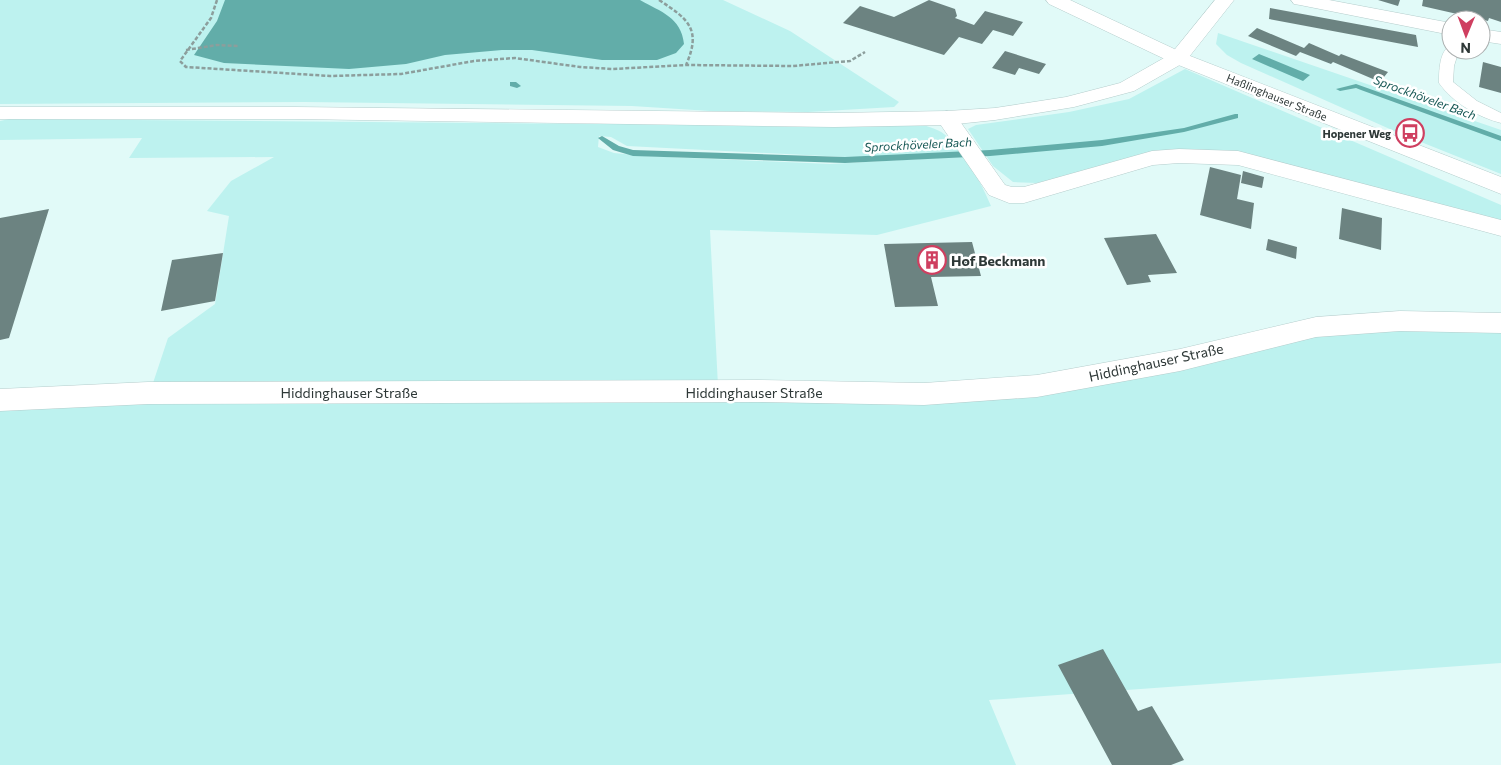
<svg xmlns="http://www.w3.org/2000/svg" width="1501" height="765" font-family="Commissioner,sans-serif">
  <rect width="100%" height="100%" fill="#e1faf8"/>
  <path fill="#bdf2ef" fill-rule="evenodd" d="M0,0H723L790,31L899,102L894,107L808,112L710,111L632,106L305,102L0,104Z
    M1218,33L1501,130V174L1401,134L1241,63L1227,55L1216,44Z
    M1185,69L1501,205V224L1287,166L1151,155L1037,183L1013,182L993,166L968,129L976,125L1069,112L1129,99Z
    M9,119L592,124H922C928,127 938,129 944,134C963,149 982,184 991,206L877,235L710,230L718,386H152L168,338L215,304L229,216L207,211L231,181L274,157L129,158L142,138L0,140V121ZM599,136L611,137L627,146L884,159L938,158L830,164L644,156L614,153L598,147Z
    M1501,327V663L989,700L1016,765H0V407L144,399H924L1319,332Z"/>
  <path fill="#62ada9" d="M225,0H640C661,12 681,17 684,44L676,53L657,60H602L532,50H502L445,55L406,64L349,69L224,63L194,55L217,21Z
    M1259,54L1310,75L1303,81L1252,59Z"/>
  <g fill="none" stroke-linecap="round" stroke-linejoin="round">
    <path fill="#62ada9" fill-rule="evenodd" d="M510,82H516L521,86L517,88L510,86Z
      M1356,84L1501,136V141L1361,90L1356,88L1340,91L1336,89Z
      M1235,114H1238V118L1184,132L1102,146L990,156L845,163L633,156L613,150L598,138L602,136L619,146L633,150L845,157L990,150L1102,140L1184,128Z"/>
  </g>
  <path fill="#6c8381" d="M929,0L955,9L957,16L955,18L974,25L985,11L1023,22L1013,36L993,30L982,44L959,37L944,55L843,23L860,6L894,17Z
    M1378,0H1400L1398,6Z
    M1423,0H1501V22L1489,18L1488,21L1422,6Z
    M1270,8L1416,35L1418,47L1269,19Z
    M1257,28L1304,48L1309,43L1339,56L1341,54L1388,72L1380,82L1333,62L1331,64L1300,52L1296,56L1248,36Z
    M1005,51L1046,64L1039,74L1019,68L1015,75L992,68Z
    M1483,62L1501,67V93L1479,87Z
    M1210,167L1241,175L1237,199L1254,203L1251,229L1200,215Z
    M1243,171L1264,177L1262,188L1241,183Z
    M1342,208L1382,218L1381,250L1339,239Z
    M49,209L9,338L0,340V218Z
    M1156,234L1177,273L1148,275L1151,282L1127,285L1104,238Z
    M1268,239L1297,247L1296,259L1266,250Z
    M972,242L981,276L931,277L938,306L895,307L884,244Z
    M223,253L215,301L161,311L172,260Z
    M1103,649L1138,711L1152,706L1184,760L1171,765H1112L1058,665Z"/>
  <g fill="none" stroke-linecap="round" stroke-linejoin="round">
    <defs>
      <path id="service" d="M1451,46V50H1459L1454,66L1453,82L1477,101L1501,113V123C1478,117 1453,103 1439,83C1439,73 1439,49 1451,46Z"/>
      <path id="minor" d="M1215,0H1234L1185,62L1178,64L1171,62L1168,58L1171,54Z
        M1291,0H1329L1451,23V35L1300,5L1294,4Z
        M1481,29L1501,32V44L1481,41Z
        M947,111L954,113L1005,185L1012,187H1024L1152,151L1179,149L1238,151L1501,220V236L1238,165L1179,163L1153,165L1024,203H1009L989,195L936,118L940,113Z
        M1400,311L1501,313V333L1400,331L1316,337L1180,371L1037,397L924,405L758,402L148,404L0,411V389L148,382L758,380L924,383L1037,375L1180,349L1316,317Z"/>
      <path id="tertiary" d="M1178,52L1185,54L1188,58L1185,62L1134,91L1074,107L995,120L947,125L834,127L295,119H0V107H295L834,113L947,111L995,108L1066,97L1120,83L1171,54Z"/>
      <path id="secondary" d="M1046,0H1070L1185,54L1501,177V194L1171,62L1049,4Z"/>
    </defs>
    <use href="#service" stroke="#b5cdcc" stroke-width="1"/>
    <use href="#minor" stroke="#b5cdcc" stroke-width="1"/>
    <use href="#tertiary" stroke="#b5cdcc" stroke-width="1"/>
    <use href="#secondary" stroke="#b5cdcc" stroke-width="1"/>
    <path stroke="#8c9e9c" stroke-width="2.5" stroke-dasharray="4 2" stroke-linecap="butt" d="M217,0L211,18L180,61L186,67L330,76L401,74L474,61L515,58L580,67L613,69L686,65L793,66L850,61L865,52
      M659,0C688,19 702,29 686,65
      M186,50L217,45L238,46"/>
    <use href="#service" fill="#fff" fill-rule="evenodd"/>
    <use href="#minor" fill="#fff" fill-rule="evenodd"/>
    <use href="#tertiary" fill="#fff" fill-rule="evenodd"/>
    <use href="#secondary" fill="#fff" fill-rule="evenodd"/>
  </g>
  <defs>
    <symbol id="bus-ring" viewBox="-11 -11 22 22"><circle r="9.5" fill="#fff" stroke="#cf3f60" stroke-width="1.5"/><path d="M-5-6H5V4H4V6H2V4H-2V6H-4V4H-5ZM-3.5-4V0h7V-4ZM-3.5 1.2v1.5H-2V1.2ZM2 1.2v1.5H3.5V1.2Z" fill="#cf3f60"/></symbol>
    <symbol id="building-ring" viewBox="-11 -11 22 22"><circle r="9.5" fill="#fff" stroke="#cf3f60" stroke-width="1.5"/><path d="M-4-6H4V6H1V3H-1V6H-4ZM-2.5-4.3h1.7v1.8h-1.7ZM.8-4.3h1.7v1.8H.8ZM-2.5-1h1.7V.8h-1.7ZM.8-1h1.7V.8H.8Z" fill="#cf3f60"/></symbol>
  </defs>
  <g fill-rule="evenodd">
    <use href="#bus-ring" x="1394" y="117" width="32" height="32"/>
    <use href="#building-ring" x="916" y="244" width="32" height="32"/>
  </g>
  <g text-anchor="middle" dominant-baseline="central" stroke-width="5" stroke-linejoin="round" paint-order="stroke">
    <g font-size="11" fill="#2e3837" stroke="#fff">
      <text transform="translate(1277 97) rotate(22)">Haßlinghauser Straße</text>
    </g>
    <g font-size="11" font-weight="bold" fill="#2e3837" stroke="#fff" text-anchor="end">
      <text x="1391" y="133">Hopener Weg</text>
    </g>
    <g font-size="12" font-style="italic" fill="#145653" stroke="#fff">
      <text transform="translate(1425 97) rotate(20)">Sprockhöveler Bach</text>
      <text transform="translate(918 144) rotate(-3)">Sprockhöveler Bach</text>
    </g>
    <g font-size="14" font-weight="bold" fill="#2e3837" stroke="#fff" text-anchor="start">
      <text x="951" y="260">Hof Beckmann</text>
    </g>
    <g font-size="14" fill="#2e3837" stroke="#fff">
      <text transform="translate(1156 362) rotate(-12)">Hiddinghauser Straße</text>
      <text x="349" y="392">Hiddinghauser Straße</text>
      <text x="754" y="392">Hiddinghauser Straße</text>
    </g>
  </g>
  <g transform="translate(1466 35) rotate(181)"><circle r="24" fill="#ffffff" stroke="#abafaf"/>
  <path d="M0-4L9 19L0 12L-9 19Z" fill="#cf3f60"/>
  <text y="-8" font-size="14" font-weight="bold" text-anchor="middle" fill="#2e3837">N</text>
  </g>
</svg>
